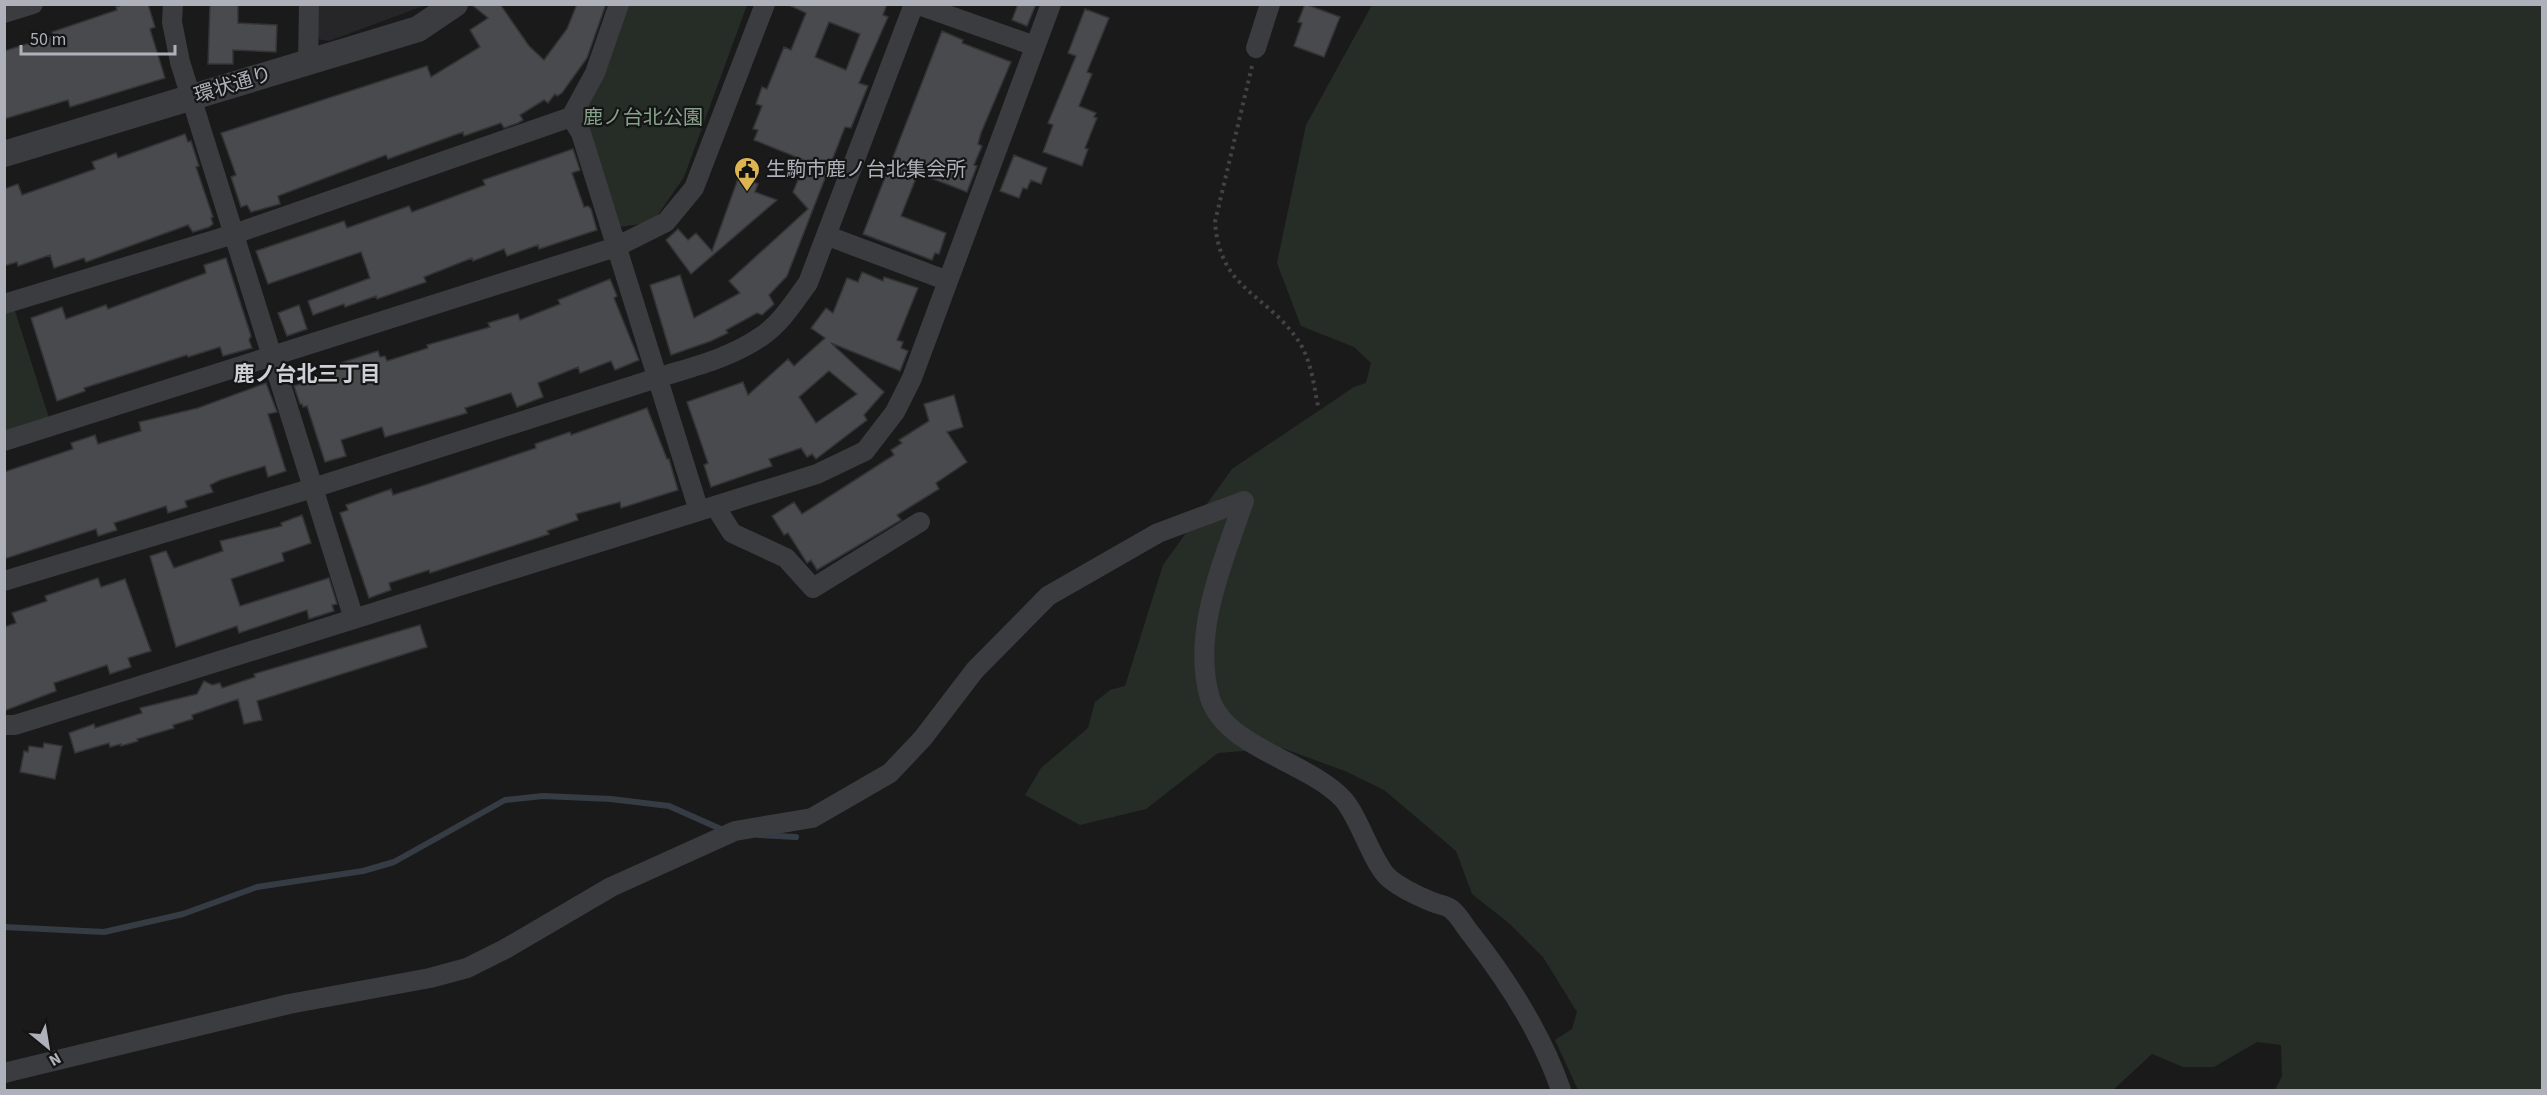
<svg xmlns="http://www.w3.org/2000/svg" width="2547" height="1095" font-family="'Source Sans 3','Noto Sans JP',sans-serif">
  <rect width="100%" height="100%" fill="#1a1a1b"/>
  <path fill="#262628" d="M319,5H426L329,41L317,39Z"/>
  <path fill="#262d27" d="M627,5H747L684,177L657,216L641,224L619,227L578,112Z
    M1372,5H2542V1090H2275L2282,1076L2281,1045L2257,1042L2214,1067H2183L2152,1054L2113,1090H1578L1555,1040L1572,1029L1577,1012L1543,957L1510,924L1472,894L1456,851L1384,790L1345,771L1282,748L1218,753L1146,809L1080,825L1025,795L1041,768L1088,728L1095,702L1110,690L1125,686L1163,565L1232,469L1354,387L1366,383L1371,363L1354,347L1301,326L1277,263L1306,125Z
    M14,308L49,418L4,432V311Z"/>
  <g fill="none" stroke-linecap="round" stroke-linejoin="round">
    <path stroke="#353c43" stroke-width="6" d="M759,835L796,837
      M4,927L104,932L183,914L257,887L363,871L394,862L505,800L543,796L611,799L669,806L723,830"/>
  </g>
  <path fill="#494a4d" stroke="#343437" stroke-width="1.5" fill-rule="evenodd" d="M125,4H148L155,27L150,29L165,78L70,107L68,100L4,119V51L53,36L52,32L117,10L116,7Z
    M210,4H238V23L277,25L276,52L233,50V64H208Z
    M471,4H500L529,46L544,60L567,29L577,4H606L587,58L562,93L557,96L555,94L548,103L544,100L520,115L523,120L518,123L504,128L501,123L464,136L463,132L388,159L386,155L278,196L280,204L251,212L247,205L241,207L231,177L236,175L221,133L427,66L431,77L480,47L470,30L488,18Z
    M787,4H887L883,15L888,17L859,83L868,86L851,128L845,127L787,276L769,295L774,304L762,315L757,313L726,330L728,333L711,341L671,355L650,285L680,275L694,318L740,293L729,281L808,209L793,192L806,161L754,140L758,130L753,129L762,106L756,104L762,87L767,89L784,47L791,50L806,13ZM829,22L860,34L846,70L815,57Z
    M1018,4H1036L1027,26L1012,20Z
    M1305,4L1340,17L1324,57L1294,46L1302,23L1298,22Z
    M1085,9L1109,18L1087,72L1092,74L1079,106L1096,113L1094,117L1097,118L1085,148L1088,149L1082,166L1043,152L1053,125L1048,123L1076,56L1068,53Z
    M942,31L963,40L962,43L1011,62L981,133L978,144L982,146L974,165L977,166L967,192L918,173L901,216L946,233L939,254L935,253L932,260L863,234Z
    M185,134L188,142L191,141L199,166L196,167L213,217L211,218L213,224L209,227L193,232L188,225L86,262L84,258L54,268L50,255L18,266L17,262L4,266V189L18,184L22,195L95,169L92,162L116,153L118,158Z
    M573,149L580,170L572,173L584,207L588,206L591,209L597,230L539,249L538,245L507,256L504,249L473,261L472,258L424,277L426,282L377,299L376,296L345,307L344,304L313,315L308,301L370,278L361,252L268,284L256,251L344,221L347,228L409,206L412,212L485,185L483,180Z
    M1014,155L1047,168L1041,184L1031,180L1027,189L1023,188L1019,198L1000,191Z
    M739,176L758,184L755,192L777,200L691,274L666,240L678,229L688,240L696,233L712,251Z
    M226,258L251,336L249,340L252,348L223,356L220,347L188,357L187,355L84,388L85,391L57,401L31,318L62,307L66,319L106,305L108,309L206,273L204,265Z
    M862,272L883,281L884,277L918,288L897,340L903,342L901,348L908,351L900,371L831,343L884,392L864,415L867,420L816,459L812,454L807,457L801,448L769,459L772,466L711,487L704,465L708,463L687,402L743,382L748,395L788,359L794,366L825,338L811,328L826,308L833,313L847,278L858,282ZM829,371L857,394L816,423L799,397Z
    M610,279L617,296L614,298L639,360L615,370L611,361L580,373L578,367L538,383L543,397L517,407L511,393L465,408L467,413L385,437L382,427L341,440L346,456L325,462L307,406L303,407L302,404H300L294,386L331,375L328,367L378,351L380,357L385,356L387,361L428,348L427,345L490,327L488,323L518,314L520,320L560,304L558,300Z
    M299,305L307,329L287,336L278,313Z
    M266,383L277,412L268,414L286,471L268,477L265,466L220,480L210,485L213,492L185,501L187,507L168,513L166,506L114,523L117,530L98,536L96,529L4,559V472L73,449L71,443L95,435L98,444L141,431L139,422L198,408Z
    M954,395L963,427L947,432L967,462L936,483L939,489L897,515L901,520L817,570L811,560L807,563L788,533L784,535L772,516L794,502L802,514L894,455L891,450L902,443L899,440L929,421L924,404Z
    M647,408L667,459H669L678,490L621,508L620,502L576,514L578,520L547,531L549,534L430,573L429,570L389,583L391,590L369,598L340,513L348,510L346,505L391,489L393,495L425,485L536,448L535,444L570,432L571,435Z
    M302,515L311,543L282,553L284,561L231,579L240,606L329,578L337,604L332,605L334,611L309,619L307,610L239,633L237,626L176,647L150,556L166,551L174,568L223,551L220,541L282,526L281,523Z
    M98,578L101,587L125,579L151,651L128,658L131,667L110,674L107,665L60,681L54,683L56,691L4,711V627L16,623L12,613L47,601L45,596Z
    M420,625L427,647L257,701L262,720L244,724L238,699L192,715L193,719L173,725L174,728L137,739L138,741L121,746V744L110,747L109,743L75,753L69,733L94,724L95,728L142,713L140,708L197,694L204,681L212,685L220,683L222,688L255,677L254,674Z
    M44,743L62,746L55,779L20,772L24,751L28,752L29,746L43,748Z"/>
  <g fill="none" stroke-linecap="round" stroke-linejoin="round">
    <path stroke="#414347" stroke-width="4" stroke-dasharray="3 4.5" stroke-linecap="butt" d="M1252,66L1215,222C1220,288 1261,291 1295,336C1311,357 1313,381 1318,406"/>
    <path stroke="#3b3c40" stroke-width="20" d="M173,4L172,22L180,62L354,619
      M916,4L1035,46
      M4,13L33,4
      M1256,48L1270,4
      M308,63L309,4
      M571,117L581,133L699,511
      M828,236L948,281
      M4,304L234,234L571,117L595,73L619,4
      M4,441L616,247L666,222L694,188L765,4
      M1244,501C1223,562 1191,634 1210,698C1225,747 1308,762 1342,798C1359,815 1373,866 1390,879C1401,888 1418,896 1430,901C1436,904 1446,905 1451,909C1459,915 1465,927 1471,934C1507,980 1542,1035 1561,1090
      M715,506L732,533L786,558L813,588L920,522
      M4,581L313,488L657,378C692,367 731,358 762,336C781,323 794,302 808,283L914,4
      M4,725H15L817,474L865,451L895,412L912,378L1051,4
      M4,1073L289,1004L430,978L467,968L505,949L611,887L735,831L812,818L890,773L923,738L975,670L1048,596L1158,533L1244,501"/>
    <path stroke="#3b3c40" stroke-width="26" d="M4,154L418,29L455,4"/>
  </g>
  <defs>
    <symbol id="civic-pin" viewBox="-11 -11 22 30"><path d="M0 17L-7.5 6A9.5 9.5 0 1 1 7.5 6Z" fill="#dcb451" stroke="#151516"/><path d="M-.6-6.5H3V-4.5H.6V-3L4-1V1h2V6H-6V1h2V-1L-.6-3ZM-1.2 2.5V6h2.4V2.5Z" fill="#111"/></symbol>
  </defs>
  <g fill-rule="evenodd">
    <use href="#civic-pin" x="732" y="155" width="30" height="40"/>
  </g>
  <g text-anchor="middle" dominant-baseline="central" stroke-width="4.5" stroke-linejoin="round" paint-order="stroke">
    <g font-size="20" fill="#aeb1b9" stroke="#151516">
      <text transform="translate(233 85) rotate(-17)">環状通り</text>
    </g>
    <g font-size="20" fill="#87a28a" stroke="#151516">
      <text x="643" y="118">鹿ノ台北公園</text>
    </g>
    <g font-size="20" fill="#aeb1b9" stroke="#151516" text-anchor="start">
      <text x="766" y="170">生駒市鹿ノ台北集会所</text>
    </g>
    <g font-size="21" font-weight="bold" fill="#ced0d6" stroke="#151516">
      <text x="307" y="374">鹿ノ台北三丁目</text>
    </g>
  </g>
  <rect width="2547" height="1095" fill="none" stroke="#aeb1b9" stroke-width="12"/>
  <g transform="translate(48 1047) rotate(150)" stroke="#151516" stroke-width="4.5" paint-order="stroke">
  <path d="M0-4.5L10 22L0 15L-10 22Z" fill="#aeb1b9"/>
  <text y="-9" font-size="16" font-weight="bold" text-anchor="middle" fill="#aeb1b9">N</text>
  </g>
  <path d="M21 45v9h154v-9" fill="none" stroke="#aeb1b9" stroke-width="3"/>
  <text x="30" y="45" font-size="18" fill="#aeb1b9" stroke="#151516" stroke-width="4.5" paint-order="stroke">50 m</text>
</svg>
